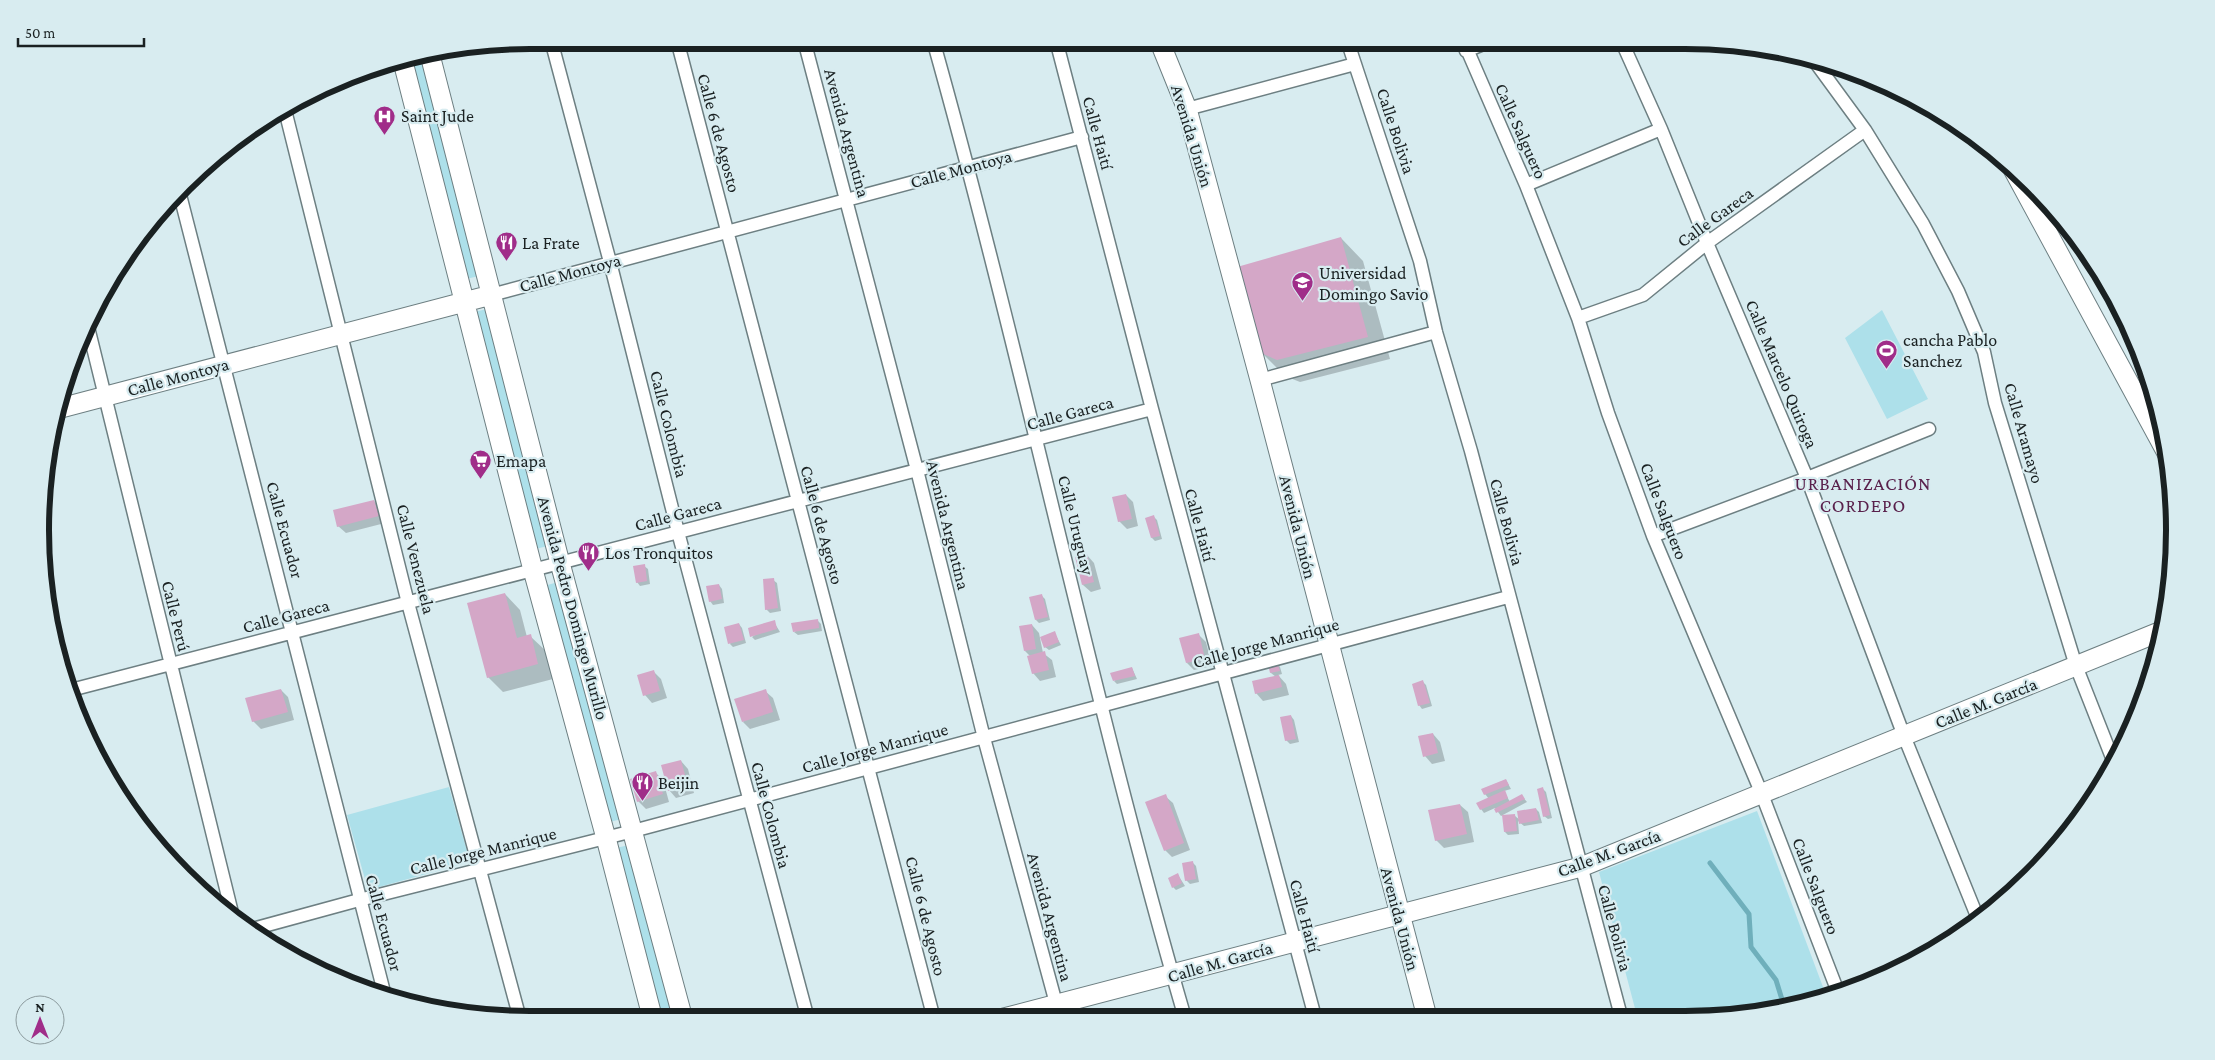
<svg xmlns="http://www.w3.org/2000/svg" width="2215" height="1060" font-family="'Crimson Pro',serif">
  <rect width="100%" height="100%" fill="#d8ecf0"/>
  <path fill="#ade0ea" d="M421,53L479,276L466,279L408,56Z
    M487,309L548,546L535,549L474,312Z
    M1882,310L1928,399L1887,419L1845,338Z
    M558,582L622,819L609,822L544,586Z
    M449,787L470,862L368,890L347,815Z
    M1757,811L1826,995L1749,1016H1637L1599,872Z
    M629,845L674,1019L660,1020L616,848Z"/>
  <path fill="#0003" d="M1341,238L1363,261L1390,359L1300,382L1285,376L1262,353Z
    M1126,495L1133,502L1138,526L1127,529L1119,521Z
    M374,501L381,509L385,523L346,533L338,526Z
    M1154,517L1157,520L1162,539L1155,541L1152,538Z
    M1087,555L1094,563L1101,589L1091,592L1083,585Z
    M644,566L648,569L650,584L640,586L637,582Z
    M773,580L777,583L781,611L770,613L766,609Z
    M719,585L722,589L724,603L713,605L710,601Z
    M505,594L520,610L527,637L530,636L546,651L553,679L503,692L488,677Z
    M1042,596L1045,599L1050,620L1039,623L1036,620Z
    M817,620L821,624L822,631L798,635L794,632Z
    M774,622L780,632L755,640L752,637Z
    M739,624L742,628L746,643L733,647L730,644Z
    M1032,625L1039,633L1043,653L1052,660L1056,677L1040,681L1033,673L1030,656L1025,651Z
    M1054,632L1061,645L1049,650L1045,647Z
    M1199,635L1206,642L1212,666L1194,670L1187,663Z
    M1277,663L1280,667L1282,674L1278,675L1286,684L1289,695L1263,701L1256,693L1276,677L1271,673L1269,665Z
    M1132,668L1137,679L1117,684L1114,681Z
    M654,672L661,679L667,698L652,703L645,695Z
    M1423,682L1426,685L1432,706L1422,709L1419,705Z
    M281,690L288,697L294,720L261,729L253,721Z
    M765,691L773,698L780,720L750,729L743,722Z
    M1291,716L1294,720L1299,742L1290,744L1286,740Z
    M1433,734L1440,742L1445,761L1432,764L1425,756Z
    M681,761L688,769L694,793L676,798L669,790Z
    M656,773L663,780L669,802L646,809L638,801Z
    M1506,780L1511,789L1504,791L1510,802L1522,796L1527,802L1501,816L1495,808L1484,813L1481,809L1489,799L1485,794Z
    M1543,789L1546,792L1552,818L1548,819L1544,816Z
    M1165,796L1173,803L1190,850L1172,857L1165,850Z
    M1460,805L1468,812L1474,842L1444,848L1436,840Z
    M1536,809L1539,812L1542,823L1524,826L1518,821L1519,834L1508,835L1505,832L1515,816L1520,820Z
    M1192,862L1196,866L1199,882L1190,884L1186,880Z
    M1178,875L1185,886L1176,890L1173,887Z"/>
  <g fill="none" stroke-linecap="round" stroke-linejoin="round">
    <path stroke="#6fafbb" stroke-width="5" d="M1710,863L1749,914L1751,947L1776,980L1784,1006"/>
  </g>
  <path fill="#d4a7c7" d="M1341,237L1368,337L1277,360L1261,353L1237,267Z
    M1126,494L1132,519L1118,522L1112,497Z
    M374,500L379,516L337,527L333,510Z
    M1154,515L1160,536L1151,538L1145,518Z
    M1087,554L1094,582L1082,585L1075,557Z
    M645,564L647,581L636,583L633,566Z
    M774,578L778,608L765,610L763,579Z
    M719,584L722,599L709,602L706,586Z
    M505,593L517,638L531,634L538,664L487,678L467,603Z
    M1042,594L1048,617L1035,620L1029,597Z
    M818,619L819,628L793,632L791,623Z
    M775,620L777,629L750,637L748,628Z
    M739,623L744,640L728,644L724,627Z
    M1032,624L1036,649L1024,651L1019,626Z
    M1055,631L1059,642L1044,648L1040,637Z
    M1199,633L1205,659L1186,663L1179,638Z
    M1045,651L1049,670L1032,674L1027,656Z
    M1277,662L1280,671L1270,673L1268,664Z
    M1132,667L1135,676L1113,681L1110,673Z
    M654,670L660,691L643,696L637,675Z
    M1279,675L1282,687L1255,694L1252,681Z
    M1423,680L1430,703L1418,706L1412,684Z
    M281,689L288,712L252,722L245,698Z
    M766,689L773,712L742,722L734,699Z
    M1291,715L1296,739L1285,741L1280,717Z
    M1433,733L1438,753L1423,757L1418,736Z
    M681,760L688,786L668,791L661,765Z
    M656,771L663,794L637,802L630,779Z
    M1506,779L1509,785L1484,795L1481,789Z
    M1543,787L1550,815L1543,817L1537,789Z
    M1505,790L1508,798L1480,810L1476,803Z
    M1166,794L1184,843L1164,851L1145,802Z
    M1522,794L1525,799L1496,813L1494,809Z
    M1460,804L1467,834L1435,841L1428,810Z
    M1536,808L1539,820L1519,824L1517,811Z
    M1515,814L1517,831L1504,832L1502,815Z
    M1193,861L1196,879L1185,881L1182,863Z
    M1178,873L1182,883L1172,888L1168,878Z"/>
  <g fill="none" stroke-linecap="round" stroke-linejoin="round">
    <defs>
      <path id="street" d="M551,40L610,262L678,532L808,1019
        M677,40L934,1019
        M804,40L917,470L984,738L1060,1018
        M933,40C1024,364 1091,695 1185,1018
        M1056,40L1152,409L1315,1017
        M1347,40L1420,261L1436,332L1471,451L1621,1016
        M1463,40L1526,185L1578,318L1608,413L1653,536L1761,792L1838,992
        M1621,40L1661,129L1707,243L1807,478L1904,736L1979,921
        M1466,51L1493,40
        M1813,59L1865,130L1923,224L1958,291L1984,352L1995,403L2076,666L2113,760
        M284,106L408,603L520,1019
        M1187,109L1355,64
        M1526,185L1661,129
        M179,191L385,996
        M491,295L1082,137
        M1578,318L1643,295L1707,243L1865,130
        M87,323L233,917
        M1260,380L1436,332
        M1653,536L1807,478L1929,429
        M67,691L1152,409
        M249,930L359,900L633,831L1508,597"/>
      <path id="secondary" d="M1159,40L1187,109L1260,380L1427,1017
        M429,51L560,563L683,1019
        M402,58L533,570L606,838L653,1020
        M2013,169L2168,455
        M57,409L491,295
        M1004,1018L1581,867L2164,630"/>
    </defs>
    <use href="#street" stroke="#6d7f82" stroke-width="15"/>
    <use href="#secondary" stroke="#6d7f82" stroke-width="21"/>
    <use href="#street" stroke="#fff" stroke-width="12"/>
    <use href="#secondary" stroke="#fff" stroke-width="19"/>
  </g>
  <defs>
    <symbol id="hospital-pin" viewBox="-11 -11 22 30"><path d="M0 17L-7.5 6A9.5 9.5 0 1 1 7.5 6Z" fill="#a02d89" stroke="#d8ecf0"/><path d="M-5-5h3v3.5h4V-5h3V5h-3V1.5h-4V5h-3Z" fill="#fff"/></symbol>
    <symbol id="restaurant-pin" viewBox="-11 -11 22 30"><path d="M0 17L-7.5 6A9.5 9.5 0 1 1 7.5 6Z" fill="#a02d89" stroke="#d8ecf0"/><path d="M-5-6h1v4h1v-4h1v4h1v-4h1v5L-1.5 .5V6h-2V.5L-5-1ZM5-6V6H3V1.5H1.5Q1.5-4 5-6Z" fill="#fff"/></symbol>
    <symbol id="university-pin" viewBox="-11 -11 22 30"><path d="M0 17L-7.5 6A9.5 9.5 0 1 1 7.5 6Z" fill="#a02d89" stroke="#d8ecf0"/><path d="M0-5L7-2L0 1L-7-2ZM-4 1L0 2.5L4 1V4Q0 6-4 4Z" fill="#fff"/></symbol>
    <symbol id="stadium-pin" viewBox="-11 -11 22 30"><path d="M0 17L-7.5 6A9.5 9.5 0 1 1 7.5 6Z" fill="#a02d89" stroke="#d8ecf0"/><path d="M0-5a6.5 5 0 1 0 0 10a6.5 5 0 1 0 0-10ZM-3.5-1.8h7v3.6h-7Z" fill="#fff"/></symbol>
    <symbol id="supermarket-pin" viewBox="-11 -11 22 30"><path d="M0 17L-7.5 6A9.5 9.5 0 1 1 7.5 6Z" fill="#a02d89" stroke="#d8ecf0"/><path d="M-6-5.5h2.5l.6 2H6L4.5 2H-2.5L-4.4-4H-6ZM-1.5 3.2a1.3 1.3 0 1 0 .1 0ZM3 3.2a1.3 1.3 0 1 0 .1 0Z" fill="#fff"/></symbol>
  </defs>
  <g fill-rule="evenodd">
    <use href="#hospital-pin" x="372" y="104" width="25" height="34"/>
    <use href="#restaurant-pin" x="494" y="230" width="25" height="34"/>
    <use href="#university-pin" x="1290" y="270" width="25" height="34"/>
    <use href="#stadium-pin" x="1874" y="338" width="25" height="34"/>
    <use href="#supermarket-pin" x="468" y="448" width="25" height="34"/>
    <use href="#restaurant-pin" x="576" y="540" width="25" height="34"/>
    <use href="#restaurant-pin" x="630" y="770" width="25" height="34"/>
  </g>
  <g text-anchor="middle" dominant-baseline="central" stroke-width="4.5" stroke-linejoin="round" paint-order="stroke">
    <g font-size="18" fill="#1a2122" stroke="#d8ecf0" text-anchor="start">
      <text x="401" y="116">Saint Jude</text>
      <text x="522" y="243">La Frate</text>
      <text x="1319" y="273">Universidad<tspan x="1319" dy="21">Domingo Savio</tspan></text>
      <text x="1903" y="340">cancha Pablo<tspan x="1903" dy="21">Sanchez</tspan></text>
      <text x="496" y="461">Emapa</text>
      <text x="605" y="553">Los Tronquitos</text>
      <text x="658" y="783">Beijin</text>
    </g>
    <g font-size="18" fill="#1a2122" stroke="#d8ecf0">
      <text transform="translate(1396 131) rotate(72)">Calle Bolivia</text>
      <text transform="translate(1521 131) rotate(66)">Calle Salguero</text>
      <text transform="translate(719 133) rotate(75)">Calle 6 de Agosto</text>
      <text transform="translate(847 133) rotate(75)">Avenida Argentina</text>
      <text transform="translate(1098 133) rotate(75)">Calle Haití</text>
      <text transform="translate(1192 136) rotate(73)">Avenida Unión</text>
      <text transform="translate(961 169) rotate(-15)">Calle Montoya</text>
      <text transform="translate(1715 217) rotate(-36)">Calle Gareca</text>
      <text transform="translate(570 273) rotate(-15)">Calle Montoya</text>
      <text transform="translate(1782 374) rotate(67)">Calle Marcelo Quiroga</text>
      <text transform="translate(178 377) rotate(-15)">Calle Montoya</text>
      <text transform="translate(1070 413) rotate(-15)">Calle Gareca</text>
      <text transform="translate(669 424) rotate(76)">Calle Colombia</text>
      <text transform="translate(2024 433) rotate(74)">Calle Aramayo</text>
      <text transform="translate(1664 511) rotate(69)">Calle Salguero</text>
      <text transform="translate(678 514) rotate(-15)">Calle Gareca</text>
      <text transform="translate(1507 522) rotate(75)">Calle Bolivia</text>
      <text transform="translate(822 525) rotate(75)">Calle 6 de Agosto</text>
      <text transform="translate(948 525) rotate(76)">Avenida Argentina</text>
      <text transform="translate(1076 525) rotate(76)">Calle Uruguay</text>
      <text transform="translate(1200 525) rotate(75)">Calle Haití</text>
      <text transform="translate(1298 527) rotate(76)">Avenida Unión</text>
      <text transform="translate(285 530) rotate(75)">Calle Ecuador</text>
      <text transform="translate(416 559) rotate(76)">Calle Venezuela</text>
      <text transform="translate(573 608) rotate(75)">Avenida Pedro Domingo Murillo</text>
      <text transform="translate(176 616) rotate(76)">Calle Perú</text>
      <text transform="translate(286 616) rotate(-15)">Calle Gareca</text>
      <text transform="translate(1266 643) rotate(-15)">Calle Jorge Manrique</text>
      <text transform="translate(1986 703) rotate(-22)">Calle M. García</text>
      <text transform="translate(875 748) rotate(-15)">Calle Jorge Manrique</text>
      <text transform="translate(771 815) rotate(75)">Calle Colombia</text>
      <text transform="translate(483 851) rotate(-14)">Calle Jorge Manrique</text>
      <text transform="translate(1609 853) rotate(-20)">Calle M. García</text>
      <text transform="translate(1816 886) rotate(69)">Calle Salguero</text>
      <text transform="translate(926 916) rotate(76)">Calle 6 de Agosto</text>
      <text transform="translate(1305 916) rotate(75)">Calle Haití</text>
      <text transform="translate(1050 917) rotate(75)">Avenida Argentina</text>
      <text transform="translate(1400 919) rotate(75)">Avenida Unión</text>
      <text transform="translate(384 923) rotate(75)">Calle Ecuador</text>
      <text transform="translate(1615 928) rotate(75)">Calle Bolivia</text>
      <text transform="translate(1220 962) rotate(-16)">Calle M. García</text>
    </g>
    <g font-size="19" letter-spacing="1" fill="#59214c" stroke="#d8ecf0">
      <text x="1863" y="483">URBANIZACIÓN<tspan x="1863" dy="22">CORDEPO</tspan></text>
    </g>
  </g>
  <path d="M0 0H2215V1060H0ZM530 49H1685A481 481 0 0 1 2166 530V530A481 481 0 0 1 1685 1011H530A481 481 0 0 1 49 530V530A481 481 0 0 1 530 49Z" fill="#d8ecf0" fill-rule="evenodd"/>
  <path fill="none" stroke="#1a2122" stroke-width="6" d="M530 49H1685A481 481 0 0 1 2166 530V530A481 481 0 0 1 1685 1011H530A481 481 0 0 1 49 530V530A481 481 0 0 1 530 49Z"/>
  <g transform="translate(40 1020)"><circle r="24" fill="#d8ecf0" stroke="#8c9b9e"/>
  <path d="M0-4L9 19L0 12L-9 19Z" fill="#a02d89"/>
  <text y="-8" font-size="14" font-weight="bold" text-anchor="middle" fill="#1a2122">N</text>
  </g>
  <path d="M18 38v8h126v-8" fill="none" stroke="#1a2122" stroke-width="2.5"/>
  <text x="25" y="38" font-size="15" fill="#1a2122" stroke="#d8ecf0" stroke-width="4" paint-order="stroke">50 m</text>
</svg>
